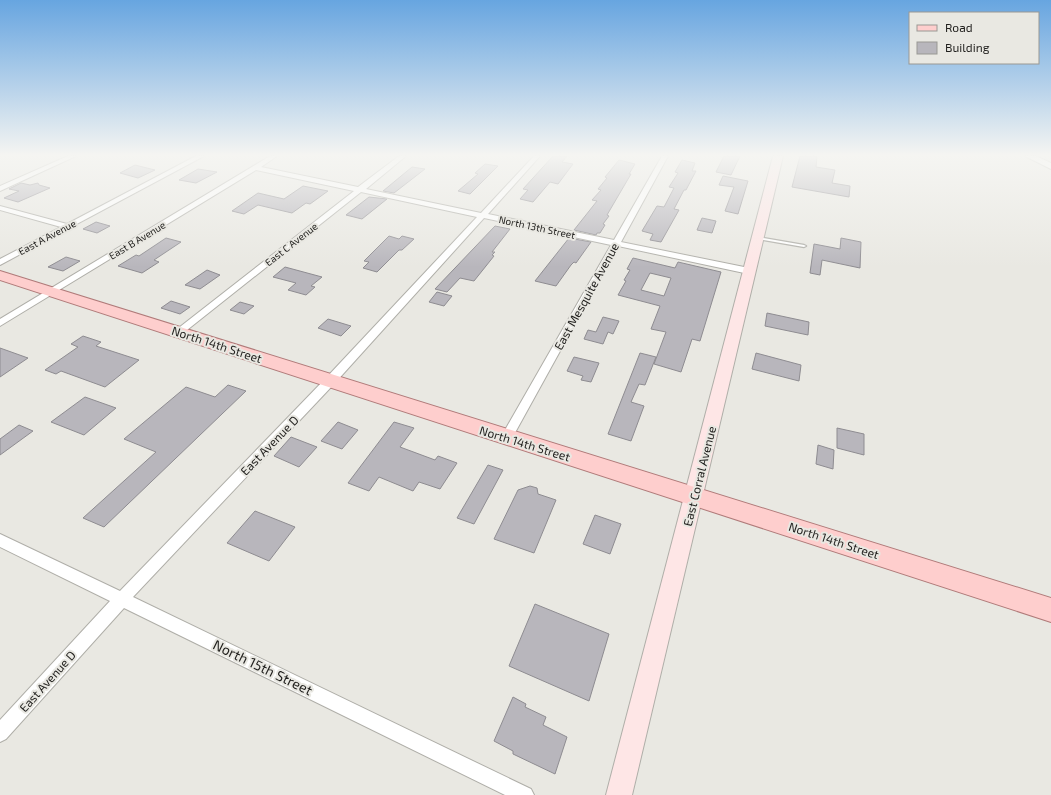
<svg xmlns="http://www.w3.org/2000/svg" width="1051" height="795" font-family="'Exo 2',sans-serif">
  <rect width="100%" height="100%" fill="#e9e8e2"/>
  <path fill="#b8b6bc" stroke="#8e8c91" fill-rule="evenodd" d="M553,156H567L562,162L573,164L558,184L550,182L533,202L520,199L528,190L523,189Z
    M724,156H740L731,175L716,172Z
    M800,156H817L816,167L835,170L832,183L850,186L849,197L792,187Z
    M619,160L635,164L629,174H631L607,215L609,216L603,224L605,225L600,233H597L596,235L574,230L597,201L592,200L601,190L598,189L607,178L605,177Z
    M682,160L695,163L692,171H696L686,190H684L674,209L679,210L661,242L650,240L653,234L642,231L657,206L664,207L674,188L669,187L678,173L675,172Z
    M485,164L498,166L470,194L458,191L478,174L475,173Z
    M135,165L155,170L138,178L120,173Z
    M412,167L425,169L394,193L383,191Z
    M198,169L217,172L196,183L179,180Z
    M723,176L748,181L738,214L725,211L734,187L719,185Z
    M21,183L30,185L38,183L39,185L50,188L18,202L4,198L19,191L9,189Z
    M303,186L328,191L310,204L306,203L292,213L258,205L244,214L232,211L258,193L284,199Z
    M369,197L387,199L362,219L346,215Z
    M702,218L716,221L712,233L697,230Z
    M96,222L110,226L97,233L83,229Z
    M495,226L510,229L492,252H495L492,255L494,256L474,281L460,278L447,292L435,289Z
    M389,236L399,239L402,236L414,239L402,250H399L377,272L363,268L369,262L364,261Z
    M166,238L181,242L154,260L159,262L142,273L118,266L136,255L139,256Z
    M569,238L591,242L576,263L574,262L571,265L556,286L535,281Z
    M841,238L861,242L860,268L822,260L820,275L810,273L814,244L840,249Z
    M66,257L80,261L63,271L48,267Z
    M633,258L675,268L678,262L721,272L700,341L692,339L681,372L654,364L666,332L651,329L660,306L618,295L626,281L624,280L630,270L627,269ZM650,273L671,278L664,296L641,290Z
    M285,267L322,277L311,286L315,287L306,295L288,290L296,283L273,277Z
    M207,270L220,275L200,289L185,285Z
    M437,292L452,296L444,306L429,302Z
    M171,301L190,307L180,314L161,308Z
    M240,302L254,306L244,314L230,310Z
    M767,313L809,322L808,335L765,326Z
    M603,317L619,321L613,334L608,332L603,344L584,339L588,330L596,332Z
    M328,319L351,326L341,336L318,328Z
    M83,336L101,342L96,346L139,360L105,387L61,371L56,374L45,370L78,347L71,344Z
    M0,348L28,358L0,377Z
    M640,353L656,357L645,385L639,384L631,402L644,406L631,441L608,434Z
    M756,353L801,365L799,381L752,369Z
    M574,357L599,363L591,382L581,380L583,376L567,371Z
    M228,385L246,391L104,527L83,518L156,452L124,439L186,387L215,397Z
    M85,397L116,408L84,435L51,422Z
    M338,422L358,430L342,449L321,441Z
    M394,422L414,428L400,447L435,460L438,456L457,463L440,489L419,482L413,491L379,477L369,491L348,483Z
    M19,425L33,431L0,455V439Z
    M837,428L864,434V455L837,448Z
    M291,437L317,447L299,467L274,456Z
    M818,445L834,450L833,469L816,464Z
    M488,465L503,470L474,524L457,518Z
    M530,486L537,488L538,494L556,500L534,553L494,539L518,490Z
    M255,511L295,527L269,561L227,543Z
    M595,515L621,524L610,554L583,544Z
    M535,604L609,634L589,701L509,666Z
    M513,697L526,704L525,707L546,717L543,725L567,737L555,774L513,754V751L494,741Z"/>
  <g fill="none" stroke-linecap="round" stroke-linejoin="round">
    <defs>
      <path id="service" d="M757,237L804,245L806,246L804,247L758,239H757Z"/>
      <path id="minor" d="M68,156H76L0,191V186Z
        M196,156H204L0,265V259L61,227L0,210V206L67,224Z
        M270,156H277L261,167L358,187L399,156H406L366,189L481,213L534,156H540L488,214L614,240L662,156H668L621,242L749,268L753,271L749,274L618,246L511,440H503L501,437L611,245L484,218L334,384L133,597L531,789L534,795H505L124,608L6,739L0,742V720L110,601L0,547V534L120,591L326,378L477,217L361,192L182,334H176L174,332L176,330L354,191L256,170L0,326V319Z"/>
      <path id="tertiary" d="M1025,156H1036L1051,163V169Z"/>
      <path id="secondary" d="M773,156H783L632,795H606Z"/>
      <path id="primary" d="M0,271L1051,598V622L0,280Z"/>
    </defs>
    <use href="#service" stroke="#afaea8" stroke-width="2.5"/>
    <use href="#minor" stroke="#afaea8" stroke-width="2"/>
    <use href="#tertiary" stroke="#afaea8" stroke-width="2"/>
    <use href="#secondary" stroke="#afaea8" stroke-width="2"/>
    <use href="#primary" stroke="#b07b7a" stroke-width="2"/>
    <use href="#service" fill="#fff" fill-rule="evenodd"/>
    <use href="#minor" fill="#fff" fill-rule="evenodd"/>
    <use href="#tertiary" fill="#fff" fill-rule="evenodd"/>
    <use href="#secondary" fill="#fee6e6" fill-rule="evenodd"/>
    <use href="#primary" fill="#fececd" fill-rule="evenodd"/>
  </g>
  <linearGradient id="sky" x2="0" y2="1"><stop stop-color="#67a5e0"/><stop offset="0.58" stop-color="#f5f5f2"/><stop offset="1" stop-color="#f5f5f2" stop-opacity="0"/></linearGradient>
  <rect width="1051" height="267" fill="url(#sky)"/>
  <g text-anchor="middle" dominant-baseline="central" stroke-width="4" stroke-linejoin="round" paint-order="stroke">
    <g font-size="10" fill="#201f1d" stroke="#e9e8e2">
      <text transform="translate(537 227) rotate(12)">North 13th Street</text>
      <text transform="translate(47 237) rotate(-28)">East A Avenue</text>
      <text transform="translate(137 240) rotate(-31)">East B Avenue</text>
      <text transform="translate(291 244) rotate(-38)">East C Avenue</text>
    </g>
    <g font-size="12" fill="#201f1d" stroke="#e9e8e2">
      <text transform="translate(586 296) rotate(-61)">East Mesquite Avenue</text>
      <text transform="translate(217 344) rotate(18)">North 14th Street</text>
      <text transform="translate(525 443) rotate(17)">North 14th Street</text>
      <text transform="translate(269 445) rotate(-46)">East Avenue D</text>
      <text transform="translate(699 476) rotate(-76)">East Corral Avenue</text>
      <text transform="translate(834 540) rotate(18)">North 14th Street</text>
      <text transform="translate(47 681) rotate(-48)">East Avenue D</text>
    </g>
    <g font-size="14" fill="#201f1d" stroke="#e9e8e2">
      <text transform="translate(263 667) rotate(26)">North 15th Street</text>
    </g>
  </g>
  <rect x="909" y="12" width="130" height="52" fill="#e9e8e2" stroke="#999893"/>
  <rect x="917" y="25" width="20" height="6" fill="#fececd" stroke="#999893"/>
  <text x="945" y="32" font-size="12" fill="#201f1d">Road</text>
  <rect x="917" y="42" width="20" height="12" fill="#b8b6bc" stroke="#999893"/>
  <text x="945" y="52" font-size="12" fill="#201f1d">Building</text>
</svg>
